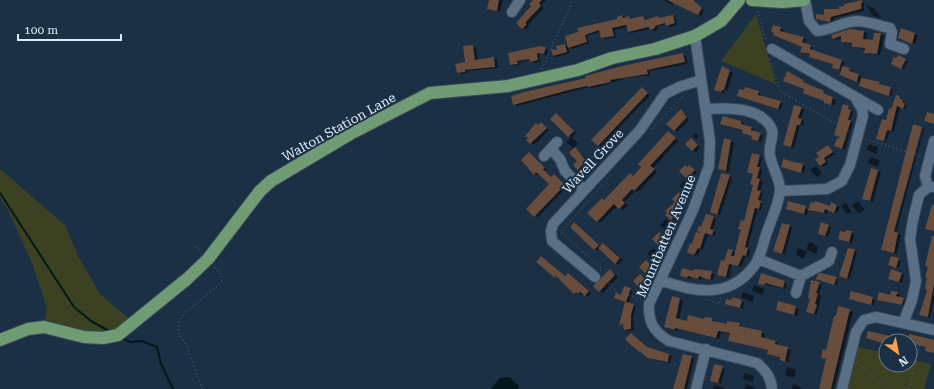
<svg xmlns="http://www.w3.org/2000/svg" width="934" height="389" font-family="'Roboto Serif',serif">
  <rect width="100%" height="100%" fill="#1c3045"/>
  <path fill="#3c4221" d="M756,14L776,84L721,61Z
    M0,169L65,225L78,256L100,294L134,323L118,335L44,327L47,308L33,265L8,210L0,197Z
    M853,346L886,353V365H910V359L931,364L924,389H842Z"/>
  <path fill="#04181c" d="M509,377L519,386L518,389H492V387L500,378Z"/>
  <path fill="#0007" d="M490,0H503L500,12L488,8Z
    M534,0H546L541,5L544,8L528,25L529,26L526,30L518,23L533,5Z
    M663,0H684L696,3L704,10L701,16L672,1L673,5Z
    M861,2L864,3V11L834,18L833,22L817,19Z
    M867,6L874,8L881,18L873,16Z
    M622,16L632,19L643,17L647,20L658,17L661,19L673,16L676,18L677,25L669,27L666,24L657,27L658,30L654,31L650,29L631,33L629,32L627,27L614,30L616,37L605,39L602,37L600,32L587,36L589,43L572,49L569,47L566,37L619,19Z
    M773,26L784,30L783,32L806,39L805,44L813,47L812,51L845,62L843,67L861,76V79L879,83L882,86L893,90L891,96L863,87L861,83L844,76L842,71L835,69L834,64L804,53L803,47L786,40L772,32Z
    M902,30L918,35L915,44L904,40Z
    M864,32L867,33L866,40L874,41L875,34L884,36L880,55L868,54L865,52L866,49L856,48L853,46V44L845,43L842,41V38L836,40L832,35Z
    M565,45L568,47L570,53L556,57L553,55Z
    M473,46L476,48L478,61L494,58L497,60L498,68L467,71V73L461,74L458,72L466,63Z
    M545,48L548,50L547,55L539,54L540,62L534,63L531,60L519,62L520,65L514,66L511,64L509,54Z
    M683,54L686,56L688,64L649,71L650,75L626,78L602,86L591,88L589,87L517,106L514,104Z
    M898,56L908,61L904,69L892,64Z
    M729,71L733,73L727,91L725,90L724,93L718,91Z
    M787,73L836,100L834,106L825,102V101L805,89Z
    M643,89L650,95L601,147L598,145Z
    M758,92L761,94L760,97L783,103L781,109L738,96Z
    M897,96L905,102V104L907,106L906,109L900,107L894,132L890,131L886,142L877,139Z
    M848,107L853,112L850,121L853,123L845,150L838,148Z
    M801,108L804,110L801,119L804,121L803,126L800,125L794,148L787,146Z
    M681,110L687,115L686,116L689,120L677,132L675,130Z
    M559,116L576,133L572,138L578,143L574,148L577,150L589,163L582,170L579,169L575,149L571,146L566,142L571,137L552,119Z
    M724,117L741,122L744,123L743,125L754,129L753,131L763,135L761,142L755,140L753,136L743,130L724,125Z
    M541,123L549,130L534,145L527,140Z
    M923,128L924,129L896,233L901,235L897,254L885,251L882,250L891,236H893Z
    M695,133L699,136L696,139L692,136Z
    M671,134L678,141L653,168L657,172L638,192L635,191L624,202L628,205L623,210L617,206L600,223L597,221L605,201L633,177Z
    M691,139L700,147L696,152L693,150Z
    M731,141L734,143L729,172L722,170Z
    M869,144L878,147L876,154L867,150Z
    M828,146L835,154L826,160L828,164L823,167L820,165V157Z
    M532,155L547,170L545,171L552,177H556L567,187L538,217L535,216L550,184L539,174L538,175L535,174L522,160Z
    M760,156L762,158L760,168L762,170L760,180L763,182L760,192L763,193L760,202L763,204L761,210L758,209L747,249L750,250L749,257L746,256L741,267L732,264L729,278L721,276L718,274L732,251L736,253L754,186L751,184Z
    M870,157L880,160L878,167L868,163Z
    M803,165L805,167L804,173L782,167Z
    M689,166L697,172L690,179L687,178L688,168Z
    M816,166L822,174L817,177L810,170Z
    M878,171L881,172L873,202L866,200L863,199Z
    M729,176L732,178L720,215L714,213Z
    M684,180L692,186L686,192L679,186Z
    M679,193L687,200L684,202L686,204L679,210L680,215L674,221L671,219Z
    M858,201L865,210L858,213L852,205Z
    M846,203L852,212L847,214L841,206Z
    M832,204L840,207L837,213L828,210L827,214L812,211L808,209L807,215L789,210L831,207Z
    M713,217L716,219L713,230L716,232L715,236L708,234L703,250L701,249L697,256L688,253L700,234L702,228Z
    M666,219L674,226L668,232L660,225Z
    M574,223L601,247L604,244L606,245L623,260L618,265L600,249L598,250L595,249Z
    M828,225L831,227L828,237L819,234Z
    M790,226L792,228L785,255L777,252Z
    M841,232L855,234L852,243L842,240Z
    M659,233L667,240L661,246L659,244Z
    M933,235L934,300L930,318L923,316L928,290L929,267L926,265Z
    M809,242L818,246L816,254L807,250L804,259L796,255L798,248L806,251Z
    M653,248L661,254L655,260L647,254Z
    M854,250L857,252L850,279L843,277Z
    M544,259L565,276H571L591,293L588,297L583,293L582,295L574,293L559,277H555Z
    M898,259L901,261L899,268L892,266Z
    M647,261L654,268L648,274L646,272Z
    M695,270L715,274L713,280L702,277L701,280L691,277L690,279L681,276L694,272Z
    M613,272L618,277L603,293L600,291Z
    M901,273L904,275L902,283L889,279Z
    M640,275L648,282L642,288L639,286Z
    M836,278L838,279L837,285L817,279Z
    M784,282L787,283L785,289L759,283Z
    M819,283L822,285L819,295L821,296L817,315L807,311Z
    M754,285L764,289L763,295L752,291Z
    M630,289L633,291L628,303L636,306L633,317L634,330L627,331L625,330L624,325L620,324L626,302L622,296Z
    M743,292L754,296L753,302L741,298Z
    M897,293L900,295L899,298L906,301L905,306L878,299Z
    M673,297L683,301L679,320L688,322L712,319L714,322L728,326L740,324L742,328L762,332L765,334L764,339L775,342L778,343V346L791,350L788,362L781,360V357L769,350L732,342L729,341L731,334L721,332L719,339L678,329V331L668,329L665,327Z
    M872,298L875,300L874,305L850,299Z
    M742,301L744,303L743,309L726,304Z
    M779,303L799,309L797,316L780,311Z
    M839,307L853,312L834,389H820L827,360L822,357L827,351Z
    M632,334L648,349L672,356L670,363L652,359Z
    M691,357L694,359L687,389H674Z
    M722,367L725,369L721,384L711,381Z
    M787,367L796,370L794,378L785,375Z
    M744,373L754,376L753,382L743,379Z
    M746,384L755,387L754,389H744Z
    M793,384L799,386L802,389H792Z
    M714,385L722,387L725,389H713Z"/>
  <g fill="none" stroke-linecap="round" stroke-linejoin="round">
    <path stroke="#04181c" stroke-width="2" d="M0,193L74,307L91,321L111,332
      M122,338L130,342L142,341L157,347L161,364L173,389"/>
  </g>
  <path fill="#684c3c" d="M489,0H499L497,11L487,9Z
    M533,0H542L539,3L541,6L525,23L527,24L522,29L516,23L531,6L529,4Z
    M667,0H693L702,8L698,15Z
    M862,0L861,9L831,17L830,22L816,19V14L824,15V9H839V7L844,6V4Z
    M622,15L623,18L629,16L630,19L643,16L645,20L658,16L659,18L673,15L675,23L666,26L665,23L655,26V28L650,30L649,27L628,32L626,25L612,28L614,36L601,38L599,30L585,35L587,42L568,48L565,36L578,32L577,28L617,19V17Z
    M773,25L781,27L780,31L804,37L802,42L811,45L810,49L842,60L839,70L832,68L833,64L809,57L810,54L800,52L802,47L773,35L774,33L771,32Z
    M901,28L915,33L912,44L898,38Z
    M850,29L864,31L863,39L873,40L874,33H881L877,54L864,53L865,48L852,47V43L841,42V36L833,39L831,35Z
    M565,44L567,52L553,56L551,49L557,50L556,46Z
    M473,45L475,60L494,57L495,67L465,70V72L457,73L455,64L465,62L463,46Z
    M540,46L546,47L544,54L537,53L538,60L530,62L529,59L517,61L518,64L510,65L508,53Z
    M683,53L685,62L647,70L648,74L610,80L611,82L588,87L587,86L573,89L513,105L511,96L524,92L586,78L585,76L622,66Z
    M898,55L906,59L901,69L891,64L894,57L896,58Z
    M722,66L730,70L724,90H722L721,92L714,90Z
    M842,66L850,68L849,71L859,74L857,82L840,75Z
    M787,71L803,80V82L824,91L823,93L833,97L831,105L824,103V101L803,93L804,89L783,81Z
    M861,78L880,82L879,84L891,87L889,96L859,86Z
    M642,87L648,93L598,146L591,140Z
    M745,87L759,91L758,95L781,101L778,109L737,96L739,89L744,90Z
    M896,95L900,96L899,98L903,100L902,102L905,103L903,109L897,106L891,131L887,130L884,141L876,139L882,119L886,120L889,108L891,109Z
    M843,104L849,106L848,109L851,110L848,120H851L842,149L834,146L836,140L840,137L834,135Z
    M794,105L802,107L798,118L802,119L800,125H797L791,147L783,145Z
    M681,109L687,117L674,131L666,124Z
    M927,112L934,114V124L924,121Z
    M556,113L574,131L568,137L550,119Z
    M723,116L741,121V124L752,127L751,130L761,133L758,141L751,139L752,136L742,133L743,130L720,124Z
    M541,122L547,128L530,144L526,140L528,138L525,136L536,123L538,125Z
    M913,124L922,127L894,231L898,233L894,253L881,250Z
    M668,131L676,138L650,166L655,169L634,191L632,189L622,200L625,203L619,209L614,204L597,222L587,213L602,198L604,200L630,173L633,176L641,167L638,164Z
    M691,138L698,145L692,151L685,144Z
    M724,138L731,140L726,171L718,169Z
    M828,145L833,152L824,158L826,162L820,166L815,159L819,157L816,153Z
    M575,147L586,161L578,170L573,165L577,161L569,153Z
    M529,152L545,168L543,169L551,177L554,174L565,185L534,217L526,209L549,184L536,172L534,175L521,160Z
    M752,153L760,155L757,167H760L757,178L760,179L757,190L761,191L758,200L761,201L759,209L755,208L745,247L748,248L746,256L743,255L738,266L729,264L726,277L717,275L721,260L724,261L728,249L733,250L731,256H734L740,232L741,230L738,229L741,220L744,221L753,185L750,184L753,174L747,172Z
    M783,159L803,164L801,173L781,167Z
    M685,165L687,167L689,165L695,170L687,179L679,171Z
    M871,168L878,170L870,201L862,199Z
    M721,173L730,175L717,215L710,212Z
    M679,192L685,198L682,200L684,202L677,209L678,213L671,220L665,215L667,213L665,211L675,202L672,199Z
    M788,201L806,206L804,214L786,209Z
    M815,201L830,206L831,202L837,205L834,213L825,209L824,213L808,210L811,202L814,203Z
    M932,205H934V231L925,229Z
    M706,214L714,216L710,229L714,230L712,235L705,233L700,249L698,248L694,255L687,253L690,243L692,244L696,232L700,233V232L697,231L699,226L701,227Z
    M574,222L599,245L594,250L571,228V226Z
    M821,222L829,225L825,236L818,234Z
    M782,223L790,225L782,254L773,251Z
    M846,230L852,231L849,242L838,239L840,231L845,232Z
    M659,232L665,238L658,245L652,239Z
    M932,236H934V284L928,317L919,315L927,291L925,288L927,278L925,277L928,267L925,266Z
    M603,243L620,258L615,264L598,248Z
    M848,248L855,249L847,279L839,276Z
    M541,256L565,276L568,273L589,291L585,296L580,292L578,294L576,292L574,294L556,276L555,278L536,262Z
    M891,256L899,258L896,268L888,265Z
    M646,260L652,266L645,273L639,267Z
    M682,268L693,271L694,269L712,271L710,280L699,276L698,279L688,276L687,278L680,276Z
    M610,269L615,275L599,292L593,286Z
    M891,269L902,273L899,282L888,279Z
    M761,273L785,281L783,288L765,283L764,285L758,284Z
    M821,273L837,277L834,285L816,279L818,274Z
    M640,274L646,280L639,287L633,281Z
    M811,280L820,282L816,293H818L815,304L817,305L814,314L806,312L810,299L808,298Z
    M624,286L631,288L626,302L634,304L631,315V329L624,330L623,324L619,325L625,302L614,298L616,293L621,295Z
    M851,291L873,297L871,305L849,299Z
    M891,291L898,292L896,296L904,298L902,305L877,300L879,292L890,295Z
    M672,296L680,298L676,318L687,321L688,315L704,319L705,317L712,318V321L727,324V321L740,323L739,326L762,331L761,337L776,341L775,344L788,347L785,362L780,360V357L767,354L768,350L728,341L730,333L718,331L716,338L675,328V330L664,327Z
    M732,297L742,300L740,308L725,304L726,299L731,300Z
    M778,301L796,306L794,315L776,310Z
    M838,306L850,309L831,389H819L826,359L821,358L823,349L826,350L834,316H836Z
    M868,331L903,339V341H886V344L866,338Z
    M631,333L647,347L669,354L668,362L648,358L632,346L625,339Z
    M909,334L934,340V353L925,351L926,347L910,343V341H907Z
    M683,354L692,356L684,389H673Z
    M714,364L723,366L718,383L710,381Z"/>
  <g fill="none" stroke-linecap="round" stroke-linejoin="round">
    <defs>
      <path id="minor" d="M805,0L809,21L817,31C831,30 843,22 856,21C867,21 880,26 890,28L892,32L890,44L904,49
        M512,12L520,0
        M695,36L710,141L709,166L693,210L649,304C648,322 654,332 669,341L757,363C766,371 771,377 772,389
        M772,49L878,110
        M551,149L560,159L565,171L584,190
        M544,156L557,142
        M928,187L925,176L934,141
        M780,191L827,189L842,181L850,165L863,116L862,109L855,97
        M758,259L801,276L829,261L832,252
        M595,277L552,241L551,231L553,224L640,130L665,94L679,87L701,80
        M660,280C693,292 729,300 754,266C761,257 763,243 767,232C771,220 779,204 780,191C781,181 772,167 770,156C767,142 780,133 765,120C751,107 724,108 706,109
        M796,293L801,276
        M904,321L912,300L916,281L910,239L913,220L919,195L928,187H934
        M696,389L706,349
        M842,389L856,332L864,320L876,317L934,330"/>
      <path id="major" d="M752,0L783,2L804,0
        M0,340L28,329L44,327L84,337L103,338L118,335L187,279L208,259L260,191L271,181L350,134L430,93L508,86L578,70L612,58L655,49L695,36L721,21L739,0"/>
    </defs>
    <use href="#minor" stroke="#394b5c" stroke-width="12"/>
    <use href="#major" stroke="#394b5c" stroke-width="14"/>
    <path stroke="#586a7c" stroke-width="1" stroke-dasharray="1 3" stroke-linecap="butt" d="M758,11L766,42
      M770,59L780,91L850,132
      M542,69L573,0
      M354,114L357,119
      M652,129L684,95
      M866,139L922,157
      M196,247L201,251
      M600,271L602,269L561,232L611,175
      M603,278L617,292L641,299
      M705,299L719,304L721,298
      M857,362L887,389
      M202,389L187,347L178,332V323L184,314L222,282V276L214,266
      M909,389L922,336"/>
    <use href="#minor" stroke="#597087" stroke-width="10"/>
    <use href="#major" stroke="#6f9c74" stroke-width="12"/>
  </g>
  <g text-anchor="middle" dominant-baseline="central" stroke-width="4" stroke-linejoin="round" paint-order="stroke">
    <g font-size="13" fill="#deebf8" stroke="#1c3045">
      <text transform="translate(339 127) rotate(-29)">Walton Station Lane</text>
      <text transform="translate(593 161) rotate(-47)">Wavell Grove</text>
      <text transform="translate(666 236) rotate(-67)">Mountbatten Avenue</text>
    </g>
  </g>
  <g transform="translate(898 353) rotate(147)"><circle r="19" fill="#1c3045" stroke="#6a7b8d"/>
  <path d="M0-3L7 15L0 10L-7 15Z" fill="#fa9f50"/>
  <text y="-6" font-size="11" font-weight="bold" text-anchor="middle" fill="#deebf8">N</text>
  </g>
  <path d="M18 34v6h103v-6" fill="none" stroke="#deebf8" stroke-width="2"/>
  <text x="24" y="34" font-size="12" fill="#deebf8" stroke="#1c3045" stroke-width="3" paint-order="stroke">100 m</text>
</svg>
